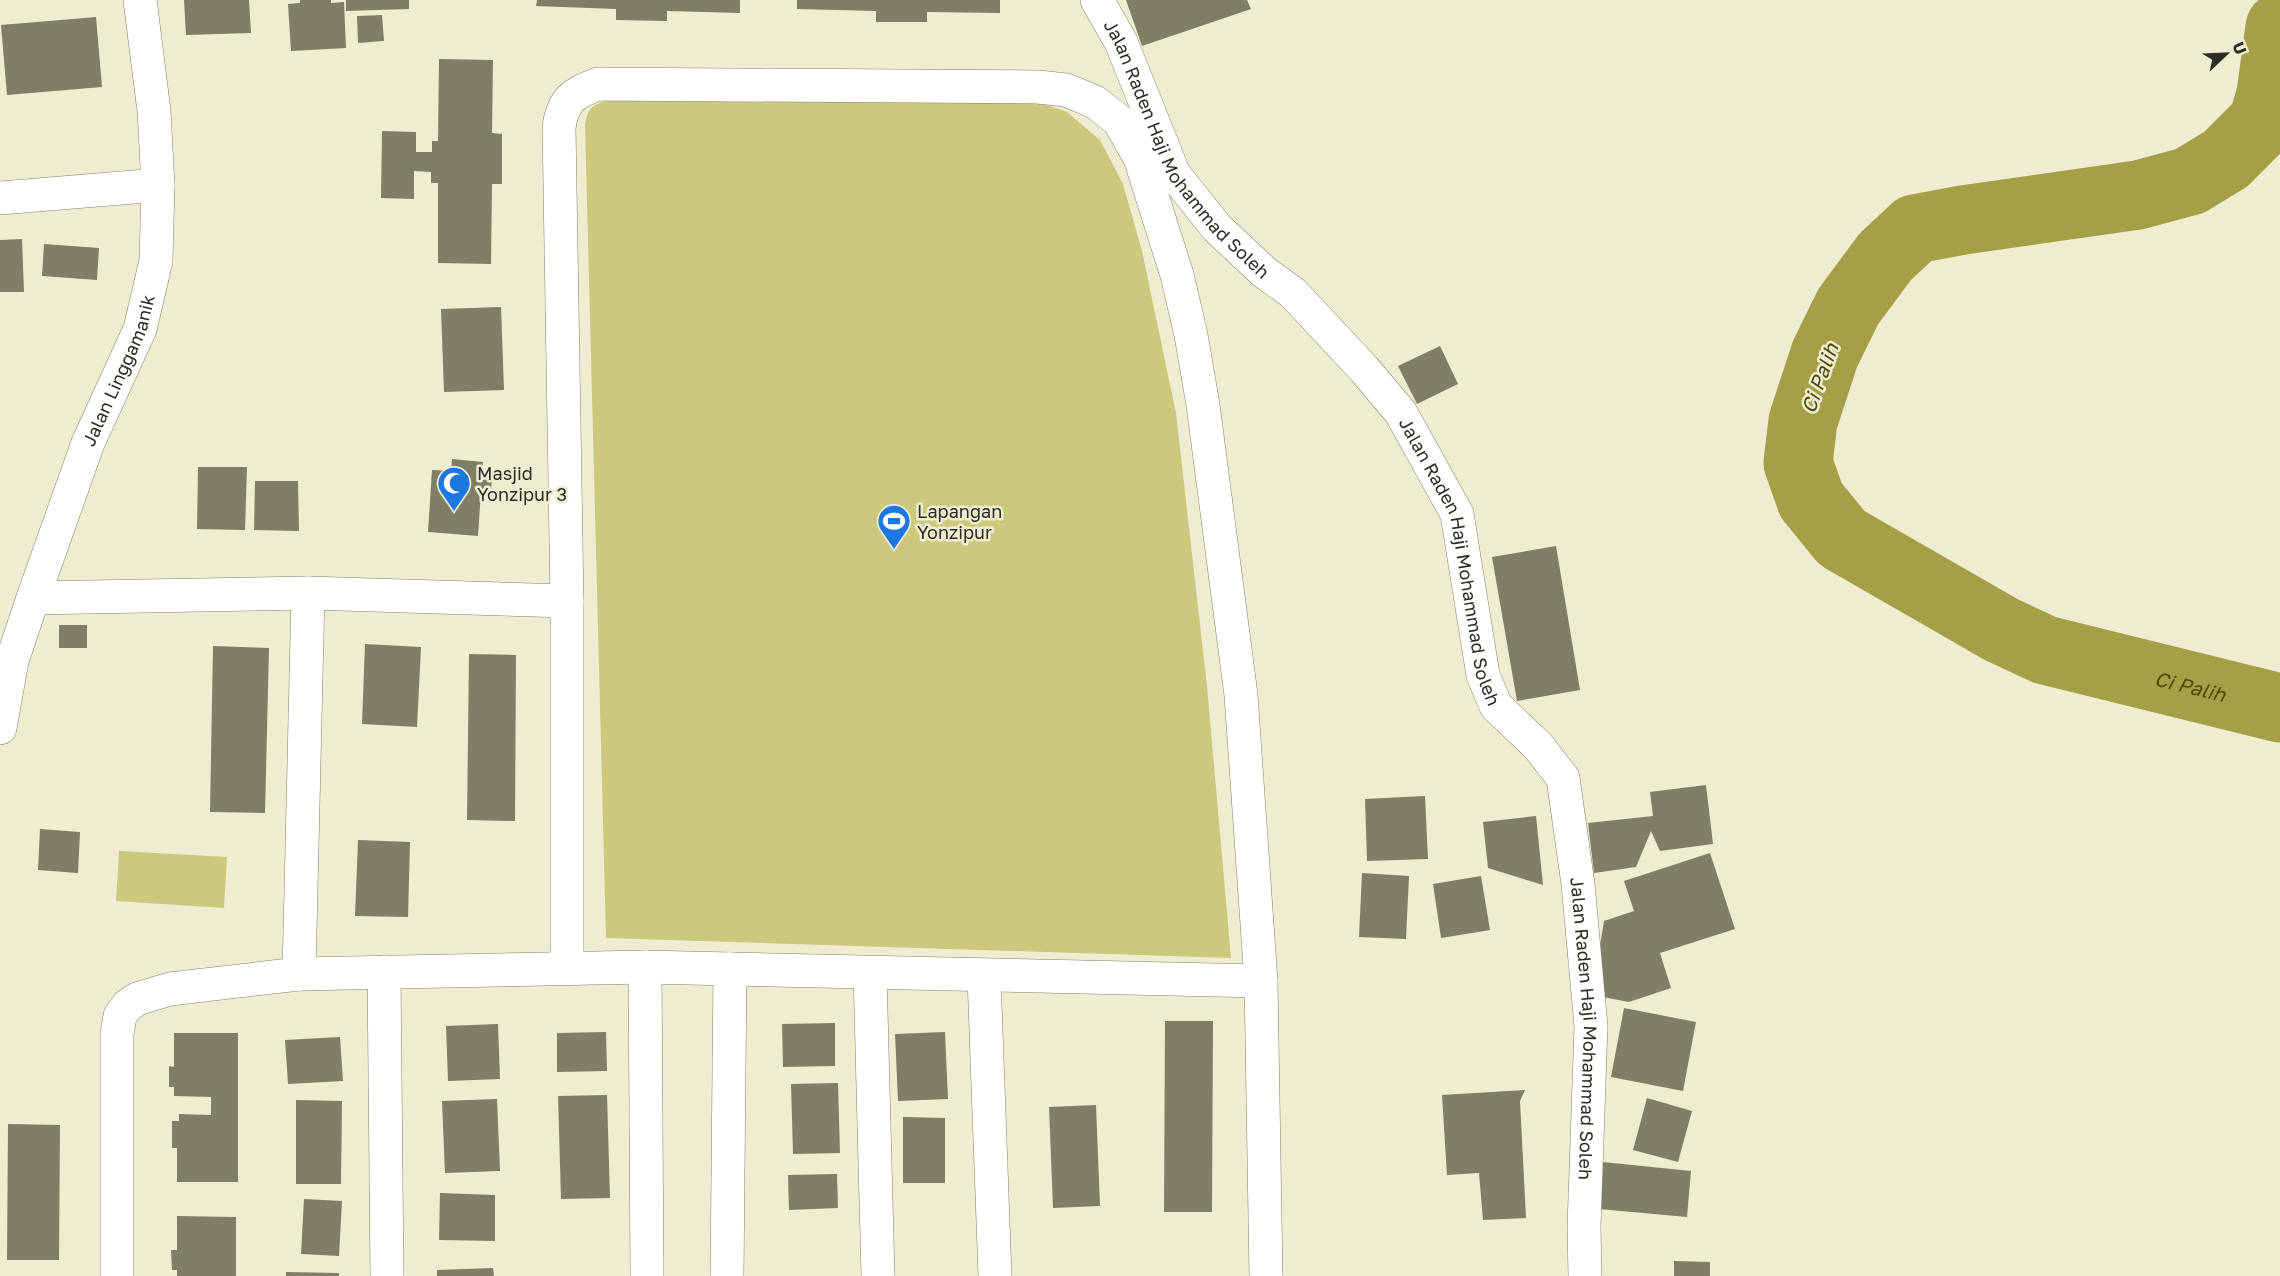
<svg xmlns="http://www.w3.org/2000/svg" width="2280" height="1276" font-family="'Golos Text',sans-serif">
  <rect width="100%" height="100%" fill="#eeedd2"/>
  <path fill="#ccc87d" d="M609,99L1035,101L1067,112L1100,140L1123,184L1142,251L1176,413L1207,686L1231,958L606,938L585,125C588,106 593,106 609,99Z
    M119,851L227,857L224,908L116,901Z"/>
  <g fill="none" stroke-linecap="round" stroke-linejoin="round">
    <path stroke="#a5a048" stroke-width="69" id="s1" d="M2280,27L2271,94L2263,122L2226,159L2190,181L2138,195L1963,220L1915,229L1885,257L1848,307L1825,354L1803,421L1798,463L1811,500L1842,538L2002,630L2045,650L2280,708"/>
  </g>
  <path fill="#7f7e66" d="M184,0H249L251,33L186,35Z
    M300,0H331V3L344,2L346,48L291,51L288,4L300,3Z
    M346,0H409V9L346,11Z
    M537,0H740V13L667,11V21L616,20V9L536,6Z
    M797,0H1000V13L927,12V22H876V11L797,9Z
    M1126,0H1247L1251,9L1142,46Z
    M382,15L384,41L358,43L357,16Z
    M96,17L102,87L7,95L1,25Z
    M439,59L493,60L492,133L502,134V184H492L491,264L438,263V183H431V172L414,171V199L381,198L382,131L416,132V152H432V141H438Z
    M22,239L24,292H0V240Z
    M44,244L99,248L97,280L42,276Z
    M501,307L504,390L444,392L441,309Z
    M1440,346L1458,384L1417,404L1398,366Z
    M452,459L483,462L482,474H492L491,492H481L478,536L428,532L432,470L451,471Z
    M198,467H247L245,530L197,529Z
    M255,481H298L299,531L254,530Z
    M1556,546L1580,690L1517,701L1492,557Z
    M59,625H87V648H59Z
    M365,644L421,647L417,727L362,724Z
    M213,646L269,648L265,813L210,812Z
    M469,654L516,655L515,821L467,820Z
    M1706,785L1713,844L1660,851L1651,831L1636,867L1594,873L1588,823L1653,816L1650,792Z
    M1425,796L1428,859L1367,861L1365,799Z
    M1536,816L1543,885L1488,868L1483,822Z
    M40,829L80,832L78,873L38,870Z
    M358,840L410,842L408,917L355,916Z
    M1710,853L1735,929L1660,953L1671,988L1629,1002L1592,995L1604,921L1634,911L1624,881Z
    M1362,873L1409,876L1406,939L1359,937Z
    M1481,876L1490,930L1441,938L1433,884Z
    M1624,1008L1696,1022L1683,1091L1611,1077Z
    M1165,1021H1213L1212,1212H1164Z
    M835,1023V1066L783,1067L782,1024Z
    M498,1024L500,1079L448,1081L446,1026Z
    M606,1032L607,1071L557,1072V1033Z
    M945,1032L948,1099L898,1101L895,1034Z
    M174,1033H238V1182H177V1148H172V1121H179V1114L211,1115V1097L174,1096V1087H169V1066L174,1067Z
    M340,1037L343,1081L288,1084L285,1040Z
    M838,1083L840,1153L793,1154L791,1084Z
    M1525,1090L1520,1101L1526,1218L1483,1220L1479,1173L1447,1175L1442,1095Z
    M607,1095L610,1198L561,1199L558,1096Z
    M1647,1098L1692,1111L1678,1162L1633,1150Z
    M497,1099L500,1171L445,1173L442,1101Z
    M296,1100L342,1101L341,1184H296Z
    M1096,1105L1100,1206L1053,1208L1049,1107Z
    M903,1117L945,1118V1183H903Z
    M8,1124L60,1125L59,1260H7Z
    M1603,1162L1691,1171L1687,1217L1599,1209Z
    M837,1174L838,1208L789,1210L788,1175Z
    M440,1193L495,1195V1241L439,1240Z
    M304,1199L342,1201L339,1256L301,1254Z
    M177,1216L236,1217V1276H177V1270H172L171,1250H177Z
    M1674,1261L1710,1262V1276H1674Z
    M493,1268L494,1276H437V1270Z
    M286,1272L339,1273V1276H286Z"/>
  <g fill="none" stroke-linecap="round" stroke-linejoin="round">
    <defs>
      <g id="minor">
        <path id="s2" d="M1097,0L1121,42L1174,174L1217,228L1264,272L1293,293L1364,369L1401,413L1457,514L1483,675L1496,706L1538,746L1563,778L1578,884L1591,1026L1584,1227L1585,1276"/>
        <path d="M0,198L158,185"/>
        <path d="M33,598L308,593L567,601"/>
        <path id="s3" d="M0,728L12,661L33,598L88,443L140,329L156,261L158,185L154,111L140,0"/>
        <path d="M645,967L647,1276"/>
        <path d="M567,968V601L559,127C563,100 573,93 598,84L1038,87L1066,90L1095,102L1119,121L1140,158L1177,275L1191,335L1203,405L1241,695L1261,981L1266,1276"/>
        <path d="M384,972L387,1276"/>
        <path d="M870,973L878,1276"/>
        <path d="M299,974L308,593"/>
        <path d="M984,976L995,1276"/>
        <path d="M117,1276V1034L120,1016L127,1006L137,999L170,989L299,974L645,967L1261,981"/>
        <path d="M727,1276L730,969"/>
      </g>
    </defs>
    <use href="#minor" stroke="#828168" stroke-width="34"/>
    <use href="#minor" stroke="#fff" stroke-width="33"/>
  </g>
  <defs>
    <symbol id="mosque-pin" viewBox="-11 -11 22 30"><path d="M0 17L-7.5 6A9.5 9.5 0 1 1 7.5 6Z" fill="#1c77e0" stroke="#eeedd2"/><path d="M3.5-4.9A6 6 0 1 0 3.5 4.9A5 5 0 1 1 3.5-4.9Z" fill="#fff"/></symbol>
    <symbol id="stadium-pin" viewBox="-11 -11 22 30"><path d="M0 17L-7.5 6A9.5 9.5 0 1 1 7.5 6Z" fill="#1c77e0" stroke="#eeedd2"/><path d="M0-5a6.5 5 0 1 0 0 10a6.5 5 0 1 0 0-10ZM-3.5-1.8h7v3.6h-7Z" fill="#fff"/></symbol>
  </defs>
  <g fill-rule="evenodd">
    <use href="#mosque-pin" x="435" y="464" width="38" height="52"/>
    <use href="#stadium-pin" x="875" y="502" width="38" height="52"/>
  </g>
  <g text-anchor="middle" dominant-baseline="central" stroke-width="5" stroke-linejoin="round" paint-order="stroke">
    <g font-size="18" fill="#2c2c22" stroke="#eeedd2">
      <text stroke="none"><textPath href="#s2" startOffset="176">Jalan Raden Haji Mohammad Soleh</textPath></text>
      <text stroke="none"><textPath href="#s3" startOffset="378">Jalan Linggamanik</textPath></text>
      <text stroke="none"><textPath href="#s2" startOffset="680">Jalan Raden Haji Mohammad Soleh</textPath></text>
      <text stroke="none"><textPath href="#s2" startOffset="1184">Jalan Raden Haji Mohammad Soleh</textPath></text>
    </g>
    <g font-size="18" fill="#2c2c22" stroke="#eeedd2" text-anchor="start">
      <text x="477" y="473">Masjid<tspan x="477" dy="21">Yonzipur 3</tspan></text>
      <text x="917" y="511">Lapangan<tspan x="917" dy="21">Yonzipur</tspan></text>
    </g>
    <g font-size="20" font-style="italic" fill="#4d4901" stroke="#eeedd2">
      <text transform="translate(1819 378) rotate(-70)">Ci Palih</text>
      <text stroke="none"><textPath href="#s1" startOffset="1209">Ci Palih</textPath></text>
    </g>
  </g>
  <g transform="translate(2226 54) rotate(67)" stroke="#eeedd2" stroke-width="4.5" paint-order="stroke">
  <path d="M0-4.5L10 22L0 15L-10 22Z" fill="#2c2c22"/>
  <text y="-9" font-size="16" font-weight="bold" text-anchor="middle" fill="#2c2c22">U</text>
  </g>
</svg>
